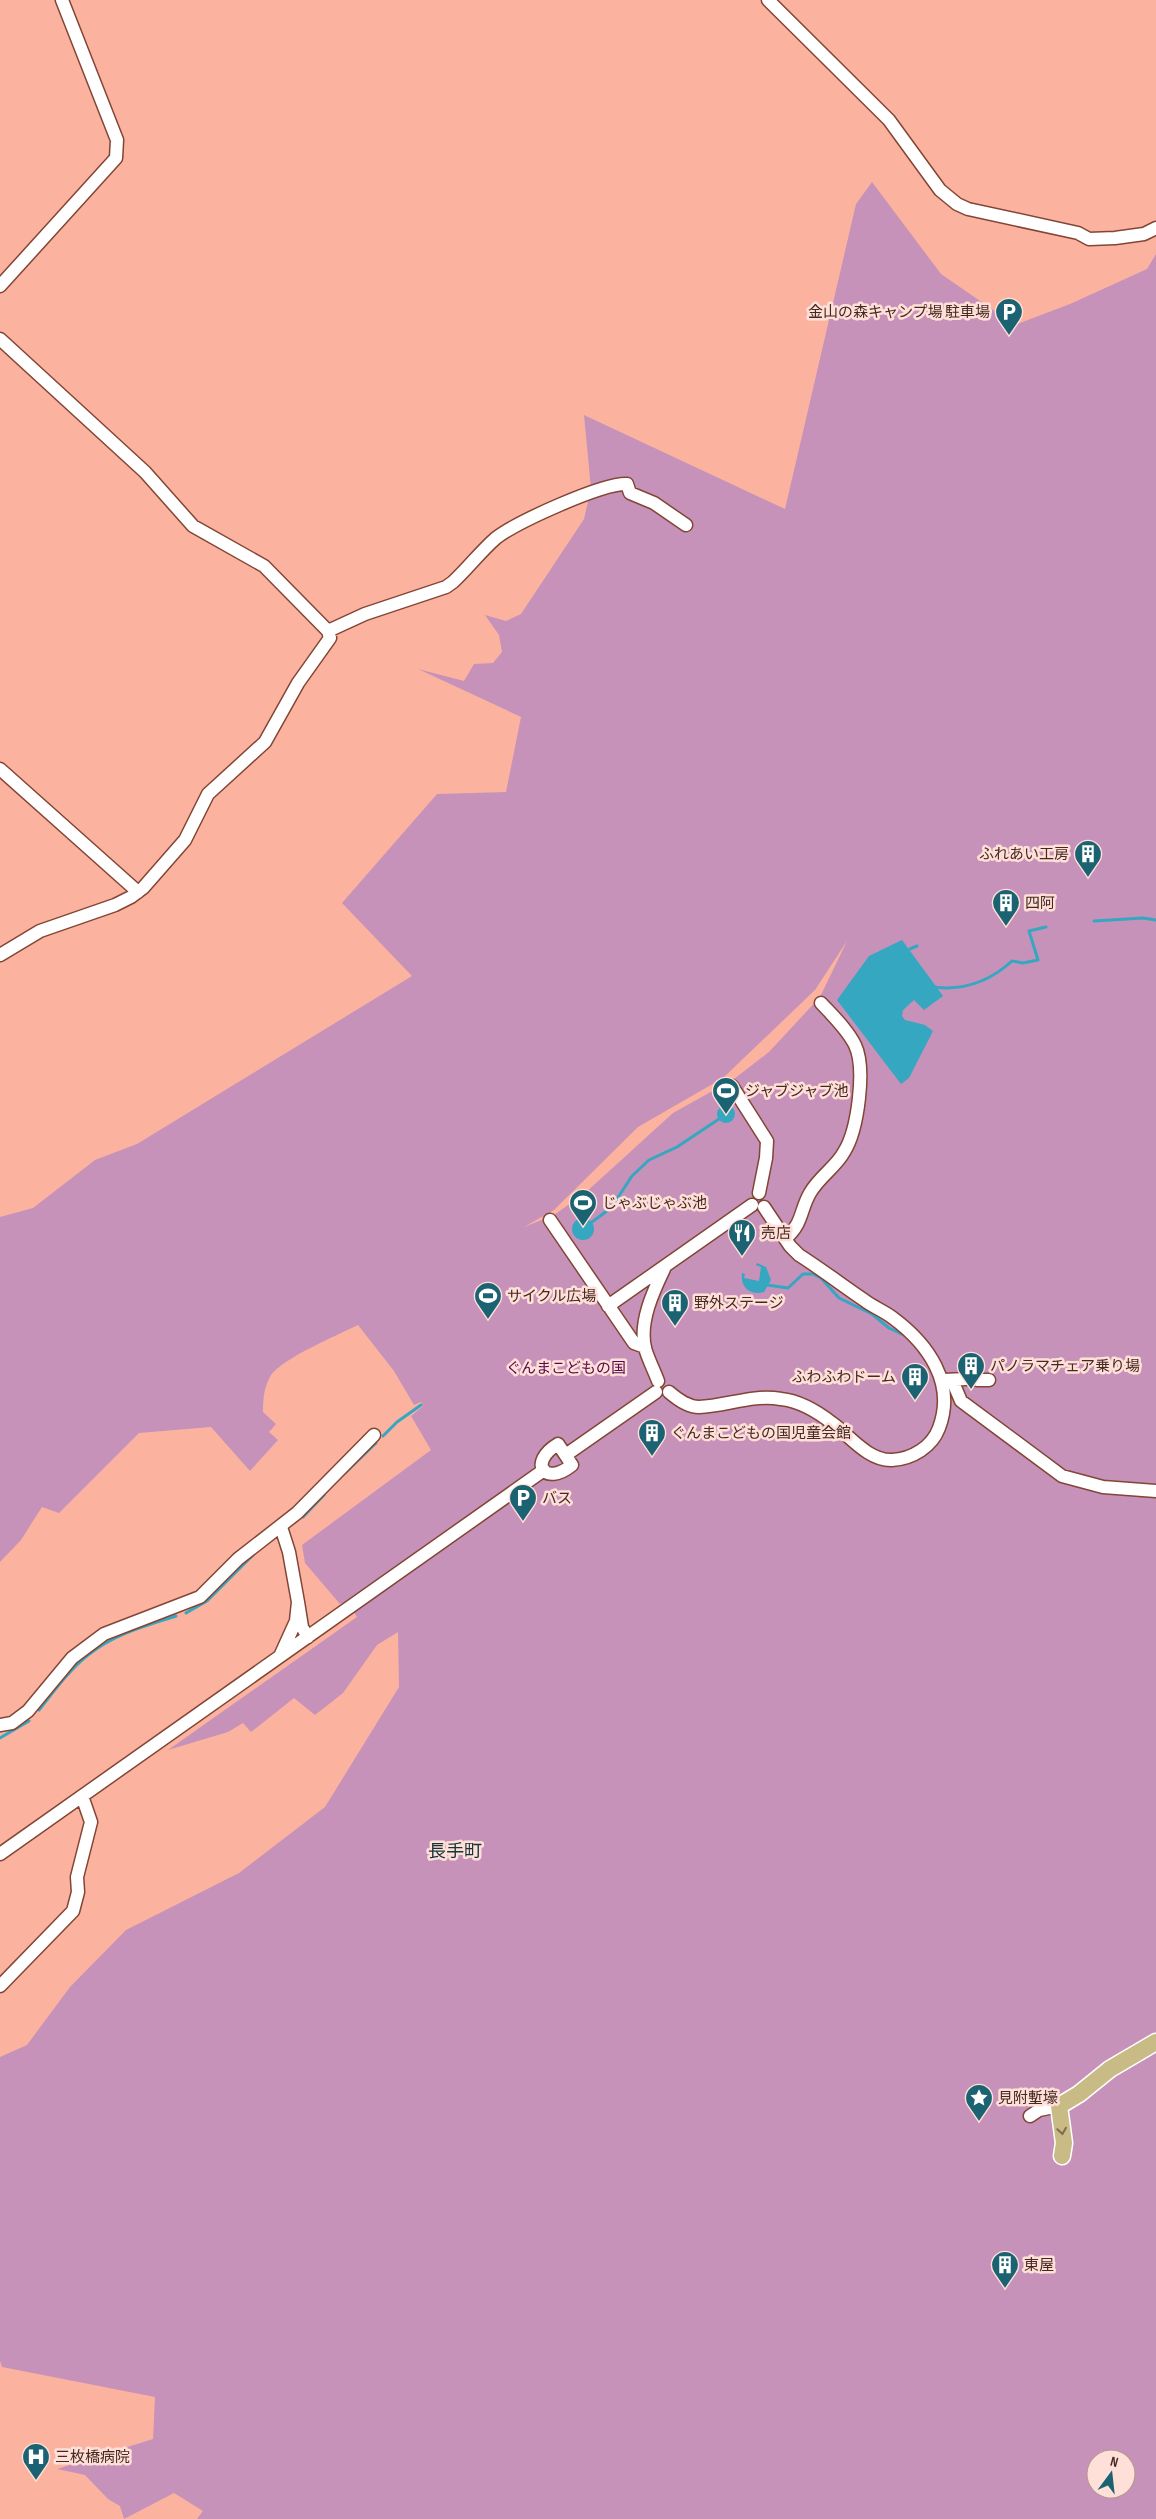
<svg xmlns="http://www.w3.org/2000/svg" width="1156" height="2519" font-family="'Sofia Sans Condensed','Noto Sans JP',sans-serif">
  <rect width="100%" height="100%" fill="#fbb39f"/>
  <path fill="#c692b9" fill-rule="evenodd" d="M872,182L941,274L1015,325L1070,304L1147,269L1156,254V2519H197L203,2511L174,2493L124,2519L120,2506L108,2499L85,2475L57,2469L153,2439L155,2397L2,2367L0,2361V2057L27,2045L70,1987L126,1930L239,1873L325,1807L399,1687L398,1632L377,1645L343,1693L315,1715L294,1698L251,1732L243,1723L228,1732L168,1750L357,1617L347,1601L340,1604L305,1563L302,1545L431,1450L411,1416L423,1406L421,1402L414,1405L394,1371L358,1325C338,1335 283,1358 271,1375C264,1387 263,1398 263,1412L276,1424L269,1432L278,1440L250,1471L211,1427L139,1433L59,1513L42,1507L21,1540L0,1562V1217L33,1208L95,1160L137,1144L412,976L342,903L437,794L506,792L521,717L418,669L464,681L474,664L493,663L502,652L499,635L485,615L506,621L521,614L584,519L591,489L584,415L785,509L856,204ZM847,941L820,997L769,1052L734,1079L673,1113L585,1193L554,1215L524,1227L554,1210L638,1127L723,1078L815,990ZM1096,2459H1126V2489H1096Z"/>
  <path fill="#35a7c0" d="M902,940L943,996L924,1010L914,1000L903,1010L902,1016L905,1020L925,1025L933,1031L909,1078L901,1084L837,1000L869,956Z
    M717 1114a9 9 0 1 1 18 0a9 9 0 1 1-18 0Z
    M572 1229a11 11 0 1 1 22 0a11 11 0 1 1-22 0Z
    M757,1263L766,1267L771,1280L764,1292C750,1296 740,1287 742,1273L745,1274L744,1278L759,1281L761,1267L756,1265Z"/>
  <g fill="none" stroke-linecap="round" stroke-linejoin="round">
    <path stroke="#35a7c0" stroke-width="3" d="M1094,921L1143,918L1156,920
      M910,949L917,946
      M934,987C964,991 990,981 1012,961L1023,963L1038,960L1029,931L1046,927
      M592,1222L611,1208L632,1176L649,1160L677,1147L719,1119
      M767,1285L788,1288L803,1274H813L821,1278L839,1298L872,1314L889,1328L906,1336
      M383,1436L397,1422L421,1405
      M346,1472L376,1443
      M303,1517L324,1495
      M186,1613L207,1601L253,1555
      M39,1710C54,1691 69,1670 88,1655C114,1634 145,1626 176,1616
      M0,1738L29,1721"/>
    <defs>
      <path id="minor" d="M768,0L889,120L940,190L957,204L968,209L1078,233L1089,239L1115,238L1144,234L1156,228
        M0,286L116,158L117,140L62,0
        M0,339L145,472L193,526L264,566L328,631L330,638L298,683L265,742L208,794L185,840L143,888L131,897L115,905L40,931L0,955
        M328,631L365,614L446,587L453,582C468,568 481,551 496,538C517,522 602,483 627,484L630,493L654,503L686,525
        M0,769L138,892
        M732,1086L767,1141L766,1158L759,1193
        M550,1220L634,1343L645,1347
        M785,1239C803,1224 800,1210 810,1193C819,1177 836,1167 844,1152C858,1130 866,1068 855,1045C847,1029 833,1016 821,1003
        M608,1306L752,1205
        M944,1380L966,1379
        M952,1380L961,1401L1062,1476L1103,1487L1156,1491
        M977,1380H989
        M658,1381C654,1370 648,1359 645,1348C639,1322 653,1292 664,1269
        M669,1392C677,1399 688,1407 699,1407C727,1406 752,1394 781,1399C800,1401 818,1412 832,1423C849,1435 868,1461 892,1460C912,1459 932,1447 939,1428C956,1383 928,1344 893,1318C884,1311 873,1307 864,1300C842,1285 821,1269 799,1255L790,1246L764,1207
        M558,1444L572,1465C545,1487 527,1463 558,1444Z
        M570,1452L656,1392
        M281,1527L289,1552L298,1602
        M281,1654L296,1621L298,1602L302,1627L308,1637
        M0,1725L12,1723L28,1711L72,1658L104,1634L200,1597L238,1559L297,1513L374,1435
        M0,1854L544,1470
        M0,1986L73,1911L78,1892L77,1877L91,1822L82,1796
        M1030,2116L1039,2110L1059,2106"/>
      <path id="major" d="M1062,2156L1064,2143L1059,2106L1079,2094L1110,2069L1156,2042"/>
    </defs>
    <use href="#minor" stroke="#834535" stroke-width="15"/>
    <use href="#major" stroke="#fff" stroke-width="19"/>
    <use href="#minor" stroke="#fff" stroke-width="12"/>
    <use href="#major" stroke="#c8bb85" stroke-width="16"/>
  </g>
  <defs><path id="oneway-chevron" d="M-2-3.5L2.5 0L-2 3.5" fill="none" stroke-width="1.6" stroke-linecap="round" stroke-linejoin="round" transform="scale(1.25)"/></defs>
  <use stroke="#806b4e" href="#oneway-chevron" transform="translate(1062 2131) rotate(81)"/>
  <defs>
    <symbol id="parking-pin" viewBox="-11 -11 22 30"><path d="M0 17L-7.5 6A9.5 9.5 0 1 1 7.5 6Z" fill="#1b6372" stroke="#ffe0d8"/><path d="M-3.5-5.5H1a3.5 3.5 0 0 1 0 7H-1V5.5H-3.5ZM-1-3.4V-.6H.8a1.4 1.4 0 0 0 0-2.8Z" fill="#fff"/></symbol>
    <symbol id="building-pin" viewBox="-11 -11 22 30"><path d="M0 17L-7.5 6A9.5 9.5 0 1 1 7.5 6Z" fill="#1b6372" stroke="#ffe0d8"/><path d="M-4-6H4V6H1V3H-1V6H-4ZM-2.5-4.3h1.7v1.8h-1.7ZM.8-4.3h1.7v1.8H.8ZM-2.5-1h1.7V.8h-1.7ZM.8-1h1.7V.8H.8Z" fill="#fff"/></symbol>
    <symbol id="stadium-pin" viewBox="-11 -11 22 30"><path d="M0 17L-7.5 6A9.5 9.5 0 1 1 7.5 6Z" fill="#1b6372" stroke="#ffe0d8"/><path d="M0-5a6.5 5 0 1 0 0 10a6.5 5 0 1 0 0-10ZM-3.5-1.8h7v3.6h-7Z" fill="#fff"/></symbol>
    <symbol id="restaurant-pin" viewBox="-11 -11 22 30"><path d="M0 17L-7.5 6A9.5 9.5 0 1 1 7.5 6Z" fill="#1b6372" stroke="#ffe0d8"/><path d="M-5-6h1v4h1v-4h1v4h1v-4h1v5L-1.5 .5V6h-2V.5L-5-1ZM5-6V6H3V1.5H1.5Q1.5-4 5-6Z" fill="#fff"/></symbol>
    <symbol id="sight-pin" viewBox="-11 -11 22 30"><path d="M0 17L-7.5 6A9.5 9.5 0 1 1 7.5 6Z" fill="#1b6372" stroke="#ffe0d8"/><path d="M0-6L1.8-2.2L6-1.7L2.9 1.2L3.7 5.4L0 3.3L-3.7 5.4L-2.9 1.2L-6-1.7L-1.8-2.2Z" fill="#fff"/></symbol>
    <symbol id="hospital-pin" viewBox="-11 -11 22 30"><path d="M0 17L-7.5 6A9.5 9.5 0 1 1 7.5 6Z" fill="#1b6372" stroke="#ffe0d8"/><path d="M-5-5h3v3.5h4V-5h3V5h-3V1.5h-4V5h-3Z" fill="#fff"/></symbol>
  </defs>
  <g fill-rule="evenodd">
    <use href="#parking-pin" x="993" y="296" width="32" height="43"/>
    <use href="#building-pin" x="1072" y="838" width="32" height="43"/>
    <use href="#building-pin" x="990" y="887" width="32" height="43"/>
    <use href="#stadium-pin" x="710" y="1075" width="32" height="43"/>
    <use href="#stadium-pin" x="567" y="1187" width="32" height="43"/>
    <use href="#restaurant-pin" x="726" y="1217" width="32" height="43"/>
    <use href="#stadium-pin" x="472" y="1280" width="32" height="43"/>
    <use href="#building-pin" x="659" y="1287" width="32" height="43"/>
    <use href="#building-pin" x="955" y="1350" width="32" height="43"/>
    <use href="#building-pin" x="899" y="1361" width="32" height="43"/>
    <use href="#building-pin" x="636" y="1417" width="32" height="43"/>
    <use href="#parking-pin" x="507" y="1482" width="32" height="43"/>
    <use href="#sight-pin" x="963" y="2082" width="32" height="43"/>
    <use href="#building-pin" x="989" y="2249" width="32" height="43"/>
    <use href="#hospital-pin" x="20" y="2441" width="32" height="43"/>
  </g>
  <g text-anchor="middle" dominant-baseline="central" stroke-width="5" stroke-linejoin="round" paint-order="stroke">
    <g font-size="15" fill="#452921" stroke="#ffe0d8" text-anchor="start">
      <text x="990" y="312" text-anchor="end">金山の森キャンプ場 駐車場</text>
      <text x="1069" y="854" text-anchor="end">ふれあい工房</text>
      <text x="1025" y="903">四阿</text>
      <text x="745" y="1091">ジャブジャブ池</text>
      <text x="602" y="1203">じゃぶじゃぶ池</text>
      <text x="761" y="1233">売店</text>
      <text x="507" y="1296">サイクル広場</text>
      <text x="694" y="1303">野外ステージ</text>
      <text x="990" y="1366">パノラマチェア乗り場</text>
      <text x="896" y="1377" text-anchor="end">ふわふわドーム</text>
      <text x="671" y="1433">ぐんまこどもの国児童会館</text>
      <text x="542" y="1498">バス</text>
      <text x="998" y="2098">見附塹壕</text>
      <text x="1024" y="2265">東屋</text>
      <text x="55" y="2457">三枚橋病院</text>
    </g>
    <g font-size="15" fill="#58054c" stroke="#ffe0d8">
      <text x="566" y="1368">ぐんまこどもの国</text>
    </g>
    <g font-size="18" fill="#14343c" stroke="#ffe0d8">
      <text x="455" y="1851">長手町</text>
    </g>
  </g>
  <g transform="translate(1111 2474) rotate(15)"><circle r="24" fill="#ffe0d8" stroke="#b5978f"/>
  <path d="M0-4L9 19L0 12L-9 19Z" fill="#1b6372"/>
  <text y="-8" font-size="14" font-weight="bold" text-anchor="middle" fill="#452921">N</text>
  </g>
</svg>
